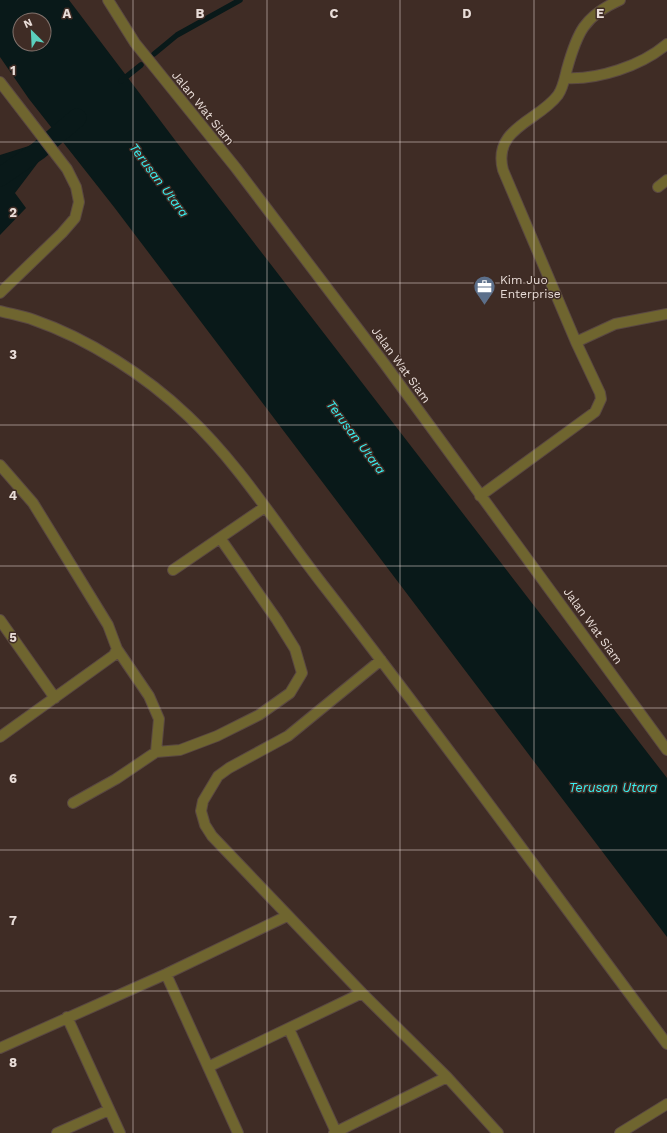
<svg xmlns="http://www.w3.org/2000/svg" width="667" height="1133" font-family="'Work Sans',sans-serif">
  <rect width="100%" height="100%" fill="#3f2c25"/>
  <path fill="#091919" fill-rule="evenodd" d="M0,0H69L181,148L667,778V937L114,207L29,99L0,57ZM20,20H44V44H20Z
    M32,145L43,156L15,193L26,208L0,235V155Z"/>
  <g fill="none" stroke-linecap="round" stroke-linejoin="round">
    <path stroke="#091919" stroke-width="5.5" d="M154,54L177,35L240,0
      M121,81L141,65"/>
    <path stroke="#091919" stroke-width="19" d="M0,177L38,151L77,118"/>
    <defs>
      <path id="minor" d="M108,0L135,43L236,168L384,363L667,750
        M565,78C598,80 641,66 667,44
        M0,82L67,169L76,187L79,202L75,218L62,233L0,293
        M658,187L667,180
        M0,311C11,314 23,316 34,320C89,339 146,376 188,416C242,467 281,532 327,590C443,739 554,893 667,1044
        M576,342L615,324L667,314
        M0,465L33,503L108,625L117,649L114,655L0,737
        M480,496L595,412L601,399L600,393L576,342L503,170C492,128 539,121 558,95C563,88 565,77 567,69C577,33 584,16 620,0
        M173,570L265,507
        M0,620L55,698
        M381,660L288,736L229,768L218,776L203,801L201,811L205,825L212,836L362,993L447,1077L498,1133
        M156,752L180,750L217,736L259,715L290,693L302,673L295,649L277,620L220,538
        M73,803L116,779L156,752L159,719L149,696L117,649
        M166,974L238,1133
        M67,1017L120,1133
        M289,1029L336,1132
        M0,1048L166,974L287,916
        M208,1067L362,993
        M57,1133L109,1110
        M334,1133L447,1077
        M620,1133L667,1104"/>
    </defs>
    <use href="#minor" stroke="#5a4842" stroke-width="12"/>
    <use href="#minor" stroke="#6f652f" stroke-width="10"/>
  </g>
  <path fill="none" stroke="#e9ddd8" stroke-width="1" stroke-opacity="0.55" d="M133,0V1133M267,0V1133M400,0V1133M534,0V1133M0,142H667M0,283H667M0,425H667M0,566H667M0,708H667M0,850H667M0,991H667"/>
  <defs>
    <symbol id="office-pin" viewBox="-11 -11 22 30"><path d="M0 17L-7.5 6A9.5 9.5 0 1 1 7.5 6Z" fill="#5c6f8a" stroke="#3f2c25"/><path d="M-6-3h4V-5.5h4V-3h4V5H-6ZM-1-4.5V-3h2v-1.5ZM-6 0V1H6V0Z" fill="#fff"/></symbol>
  </defs>
  <g fill-rule="evenodd">
    <use href="#office-pin" x="472" y="274" width="25" height="34"/>
  </g>
  <g text-anchor="middle" dominant-baseline="central" stroke-width="3" stroke-linejoin="round" paint-order="stroke">
    <g font-size="12" fill="#e9ddd8" stroke="#3f2c25">
      <text transform="translate(203 108) rotate(51)">Jalan Wat Siam</text>
      <text transform="translate(401 365) rotate(54)">Jalan Wat Siam</text>
      <text transform="translate(593 626) rotate(54)">Jalan Wat Siam</text>
    </g>
    <g font-size="12" fill="#e9ddd8" stroke="#3f2c25" text-anchor="start">
      <text x="500" y="280">Kim Juo<tspan x="500" dy="14">Enterprise</tspan></text>
    </g>
    <g font-size="13" font-style="italic" fill="#38f0f1" stroke="#3f2c25">
      <text transform="translate(159 180) rotate(53)">Terusan Utara</text>
      <text transform="translate(356 437) rotate(53)">Terusan Utara</text>
      <text x="613" y="787">Terusan Utara</text>
    </g>
  </g>
  <g font-size="13" text-anchor="middle" font-weight="bold" fill="#e9ddd8" stroke="#3f2c25" stroke-width="3" stroke-linejoin="round" paint-order="stroke">
    <text x="67" y="18">A</text>
    <text x="200" y="18">B</text>
    <text x="334" y="18">C</text>
    <text x="467" y="18">D</text>
    <text x="600" y="18">E</text>
    <text x="13" y="75">1</text>
    <text x="13" y="217">2</text>
    <text x="13" y="359">3</text>
    <text x="13" y="500">4</text>
    <text x="13" y="642">5</text>
    <text x="13" y="783">6</text>
    <text x="13" y="925">7</text>
    <text x="13" y="1067">8</text>
  </g>
  <g transform="translate(32 32) rotate(336)"><circle r="19" fill="#3f2c25" stroke="#83736d"/>
  <path d="M0-3L7 15L0 10L-7 15Z" fill="#5bcebc"/>
  <text y="-6" font-size="11" font-weight="bold" text-anchor="middle" fill="#e9ddd8">N</text>
  </g>
</svg>
